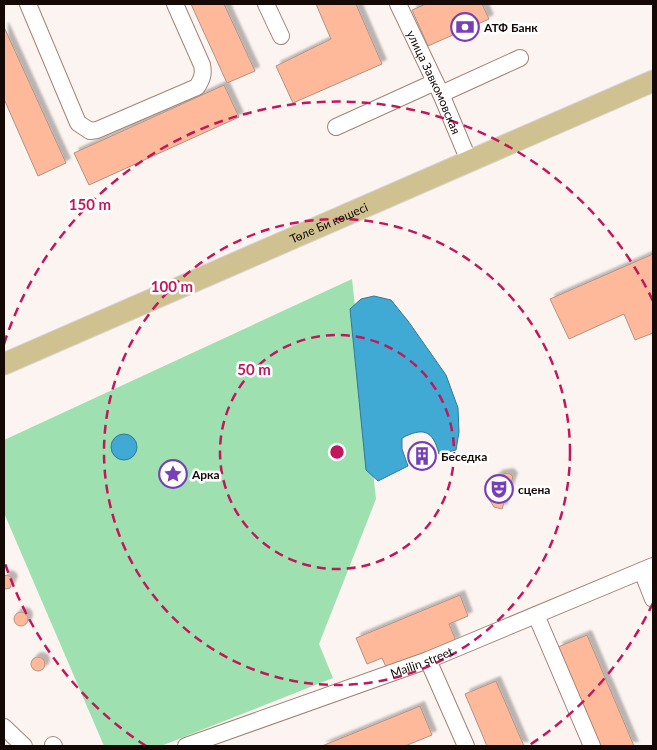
<svg xmlns="http://www.w3.org/2000/svg" width="657" height="750" font-family="Lato,sans-serif">
  <defs>
    <filter id="shadow"><feDropShadow dx="4.5" dy="-4.5" stdDeviation="1" flood-color="#0004"/></filter>
  </defs>
  <rect width="100%" height="100%" fill="#fcf4f1"/>
  <path fill="#9ee0af" d="M352,279L376,499L319,644L333,678L161,746H104L4,513V440Z"/>
  <path fill="#40a9d4" stroke="#337996" d="M374,296L391,300L408,321L446,375L458,408L459,432L456,450L439,454C433,430 423,427 402,438V449L408,466L378,481L366,470L350,309L361,299Z
    M111 447a13 13 0 1 1 26 0a13 13 0 1 1-26 0Z"/>
  <path fill="#feb99a" stroke="#b29284" filter="url(#shadow)" d="M191,4H224L255,71L227,83Z
    M316,4H356L382,64L293,103L276,66L331,39Z
    M426,4H482L489,19L428,46L412,10Z
    M4,27L66,163L38,176L4,99Z
    M224,85L239,117L89,185L74,153Z
    M653,254V333L635,340L624,314L569,339L550,299Z
    M415 456a7 7 0 1 1 14 0a7 7 0 1 1-14 0Z
    M509,473L513,477L502,509L494,507L487,496L489,483L498,475Z
    M7,575L11,577L13,580L10,588L6,589L4,588V576Z
    M460,595L468,616L449,624L456,641L387,669L382,658L367,664L356,638Z
    M14 619a7 7 0 1 1 14 0a7 7 0 1 1-14 0Z
    M587,635L634,746H599L558,647Z
    M31 664a7 7 0 1 1 14 0a7 7 0 1 1-14 0Z
    M496,681L524,746H487L465,694Z
    M420,706L432,735L405,746H322Z"/>
  <g fill="none" stroke-linecap="round" stroke-linejoin="round">
    <defs>
      <g id="minor">
        <path d="M28,4L78,123L90,131L97,130L197,87C202,79 204,74 202,65L175,4"/>
        <path d="M266,4L281,36"/>
        <path id="s1" d="M398,4L441,94L469,161"/>
        <path d="M441,94L520,58"/>
        <path d="M336,127L435,82"/>
        <path d="M642,571L653,599"/>
        <path d="M536,615L592,746"/>
        <path d="M428,660L466,746"/>
        <path d="M4,727L24,746"/>
        <path d="M53,745L54,746"/>
        <path id="s2" d="M186,746L428,660L653,566"/>
      </g>
      <g id="major">
        <path id="s3" d="M4,364L653,81"/>
      </g>
    </defs>
    <use href="#minor" stroke="#a38375" stroke-width="18"/>
    <use href="#major" stroke="#d5d3d2" stroke-width="23"/>
    <use href="#minor" stroke="#fff" stroke-width="16"/>
    <use href="#major" stroke="#d0c190" stroke-width="21"/>
  </g>
  <g fill="none" stroke="#c2185b" stroke-width="2.5" stroke-dasharray="9 6">
    <circle cx="337" cy="452" r="117"/>
    <circle cx="337" cy="452" r="233"/>
    <path d="M653 603A350 350 0 0 1 528 746M146 746A350 350 0 0 1 4 560M4 344A350 350 0 0 1 653 301"/>
  </g>
  <defs>
    <symbol id="bank-ring" viewBox="-11 -11 22 22"><circle r="9.5" fill="#fff" stroke="#7740b6" stroke-width="1.5"/><path d="M-6-4H6V4H-6ZM0-2.3a2.3 2.3 0 1 0 0 4.6a2.3 2.3 0 1 0 0-4.6Z" fill="#7740b6"/></symbol>
    <symbol id="building-ring" viewBox="-11 -11 22 22"><circle r="9.5" fill="#fff" stroke="#7740b6" stroke-width="1.5"/><path d="M-4-6H4V6H1V3H-1V6H-4ZM-2.5-4.3h1.7v1.8h-1.7ZM.8-4.3h1.7v1.8H.8ZM-2.5-1h1.7V.8h-1.7ZM.8-1h1.7V.8H.8Z" fill="#7740b6"/></symbol>
    <symbol id="sight-ring" viewBox="-11 -11 22 22"><circle r="9.5" fill="#fff" stroke="#7740b6" stroke-width="1.5"/><path d="M0-6L1.8-2.2L6-1.7L2.9 1.2L3.7 5.4L0 3.3L-3.7 5.4L-2.9 1.2L-6-1.7L-1.8-2.2Z" fill="#7740b6"/></symbol>
    <symbol id="theatre-ring" viewBox="-11 -11 22 22"><circle r="9.5" fill="#fff" stroke="#7740b6" stroke-width="1.5"/><path d="M-5-5.5Q0-4 5-5.5V0Q5 5 0 6Q-5 5-5 0ZM-3.3-2.5H-1v1.5H-3.3ZM1-2.5H3.3v1.5H1ZM-2.8 1Q0 5.5 2.8 1Z" fill="#7740b6"/></symbol>
  </defs>
  <g fill-rule="evenodd">
    <use href="#bank-ring" x="449" y="11" width="32" height="32"/>
    <use href="#building-ring" x="406" y="440" width="32" height="32"/>
    <use href="#sight-ring" x="157" y="458" width="32" height="32"/>
    <use href="#theatre-ring" x="483" y="473" width="32" height="32"/>
  </g>
  <g text-anchor="middle" dominant-baseline="central" stroke-width="5" stroke-linejoin="round" paint-order="stroke">
    <g font-size="12" font-weight="bold" fill="#140905" stroke="#fff" text-anchor="start">
      <text x="484" y="27">АТФ Банк</text>
      <text x="441" y="456">Беседка</text>
      <text x="192" y="474">Арка</text>
      <text x="518" y="489">сцена</text>
    </g>
    <g font-size="12" fill="#140905" stroke="#fff">
      <text stroke="none"><textPath href="#s1" startOffset="86">улица Завкомовская</textPath></text>
      <text stroke="none"><textPath href="#s3" startOffset="354">Төле Би көшесі</textPath></text>
      <text stroke="none"><textPath href="#s2" startOffset="250">Mailin street</textPath></text>
    </g>
  </g>
  <circle cx="337" cy="452" r="8" fill="#c2185b" stroke="#fff" stroke-width="2.5"/>
  <g font-size="15" text-anchor="middle" font-weight="bold" fill="#c2185b" stroke="#fff" stroke-width="5" stroke-linejoin="round" paint-order="stroke">
    <text x="90" y="210">150 m</text>
    <text x="172" y="292">100 m</text>
    <text x="254" y="375">50 m</text>
  </g>
  <rect width="657" height="750" fill="none" stroke="#140905" stroke-width="10"/>
</svg>
